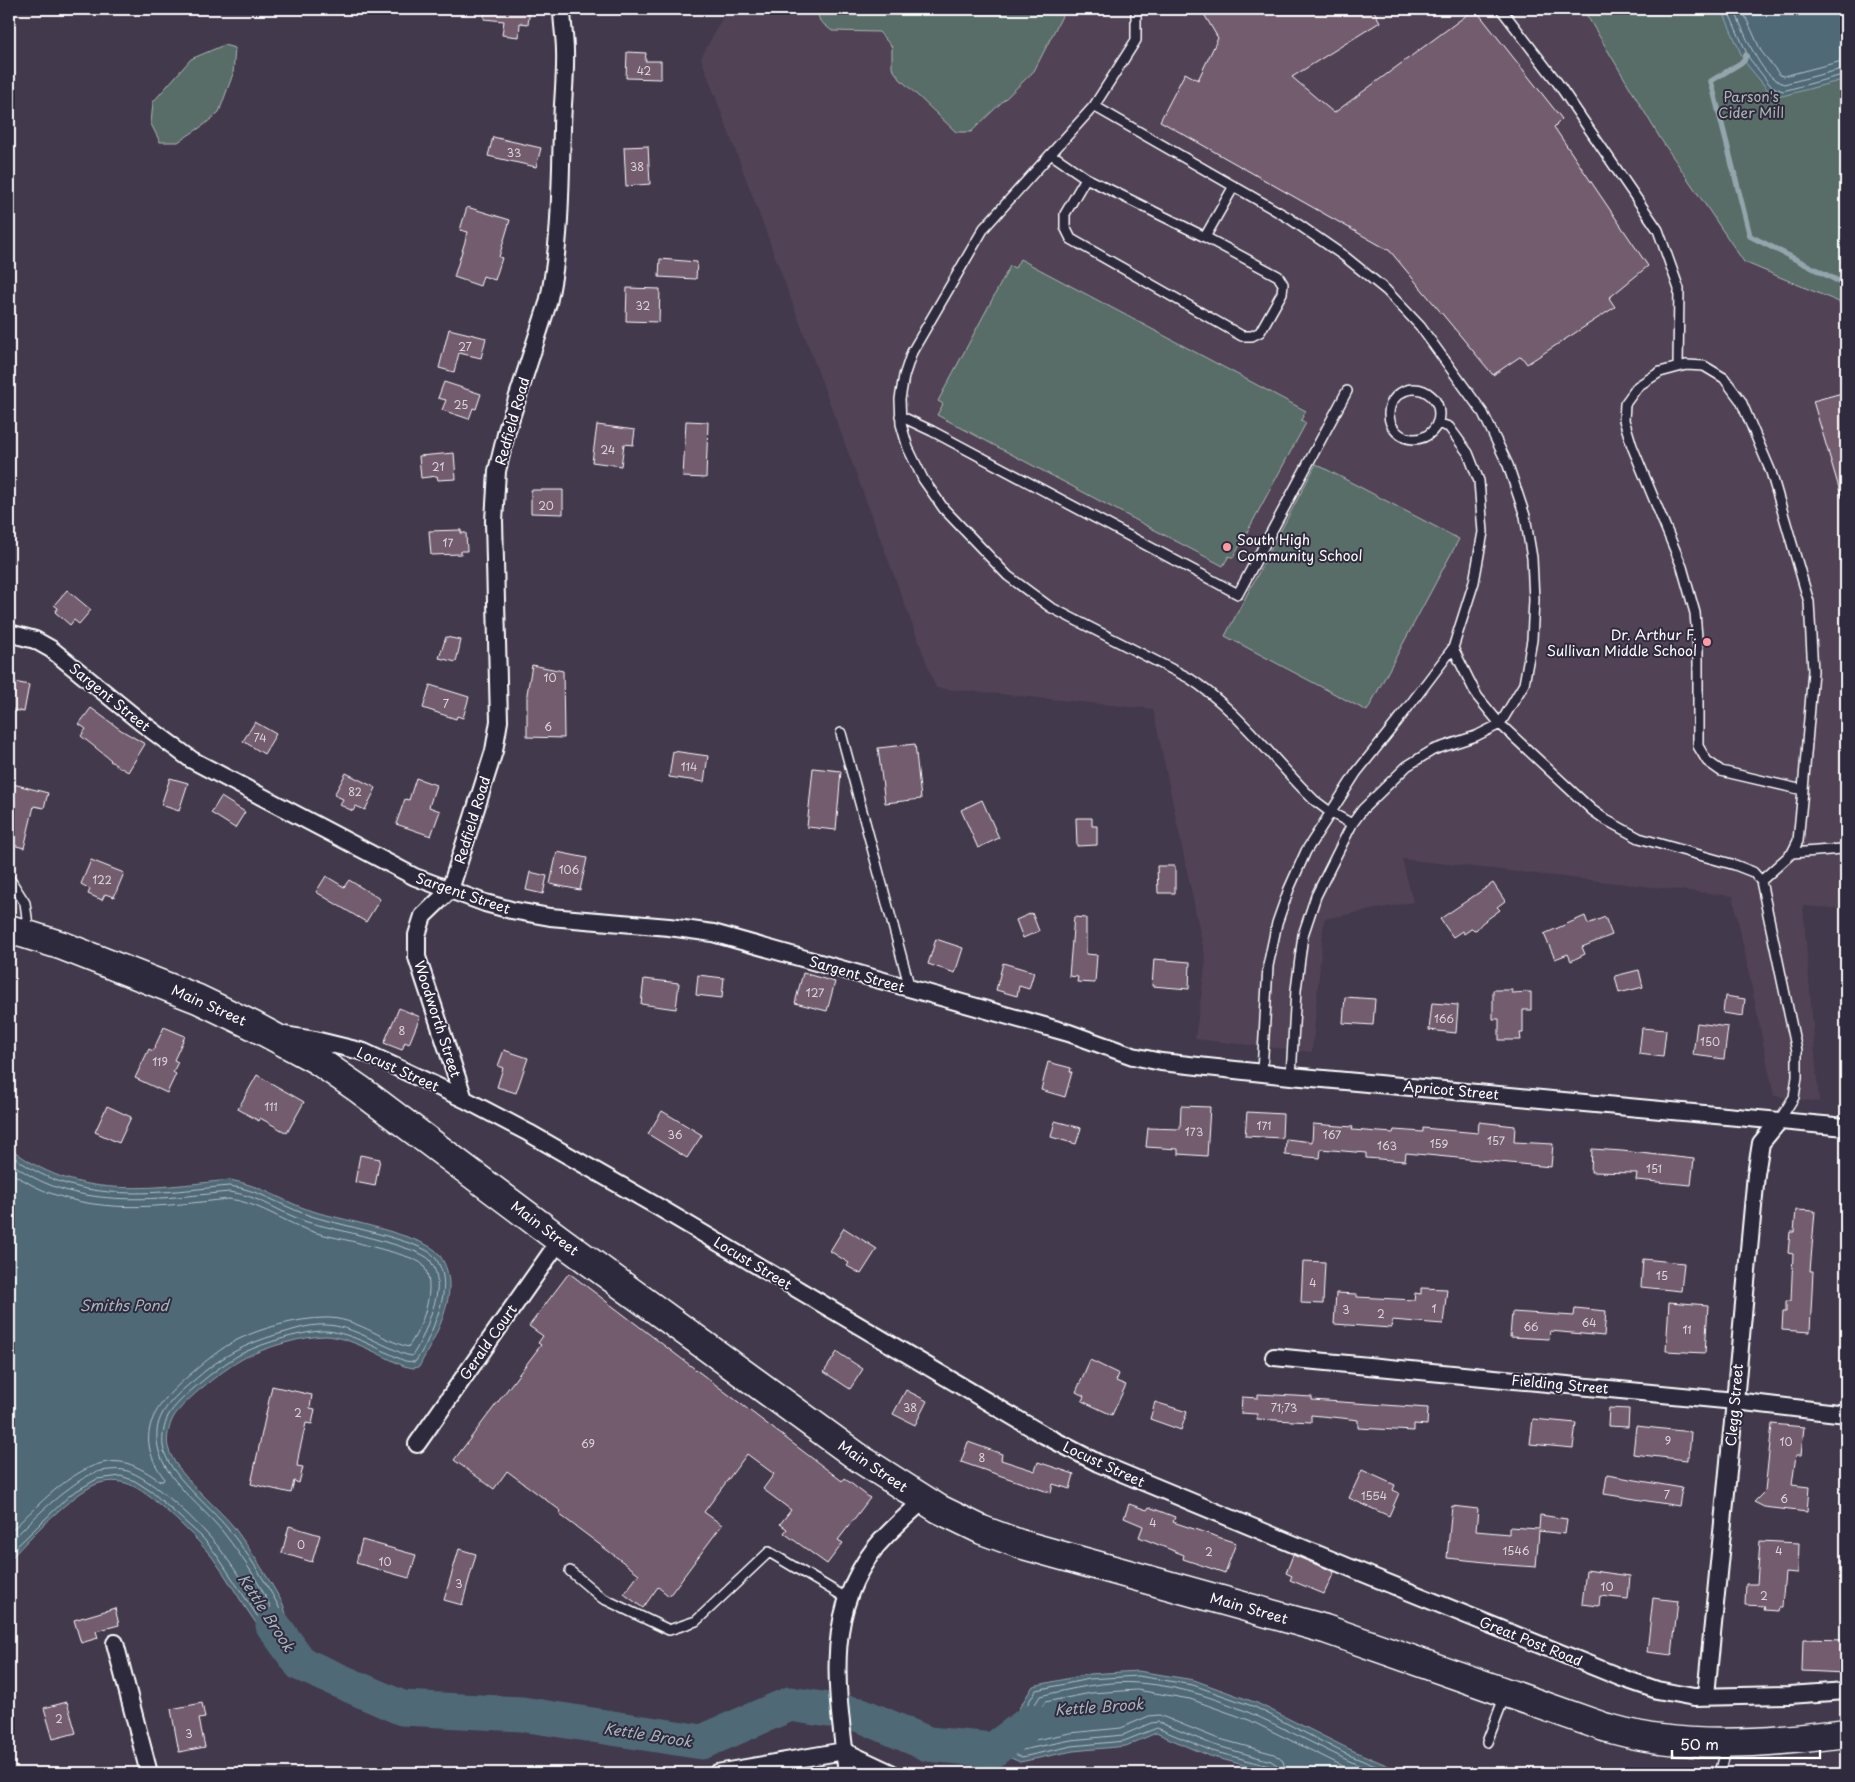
<svg xmlns="http://www.w3.org/2000/svg" width="1855" height="1782" font-family="'Playpen Sans',sans-serif">
  <rect width="100%" height="100%" fill="#43394c"/>
  <filter id="ink" filterUnits="userSpaceOnUse"><feTurbulence type="fractalNoise" baseFrequency=".02" numOctaves="2"/><feDisplacementMap in="SourceGraphic" scale="10" xChannelSelector="R" yChannelSelector="G"/><feConvolveMatrix kernelMatrix="1 2 1 2 8 2 1 2 1" color-interpolation-filters="sRGB"/></filter>
  <g filter="url(#ink)">
    <path fill="#514356" d="M727,9H1583L1660,138L1744,262L1846,305V909L1803,906L1819,1102L1774,1096L1733,896L1402,859L1413,902L1324,919L1312,1052L1195,1039L1206,961L1153,709L936,688L701,58Z"/>
    <path fill="#586d67" stroke="#acb6b3" d="M816,9H1061L1063,14L1034,71L971,132H956L900,79L892,68V47L879,32L832,31L820,21Z
      M1583,9H1846V305L1744,262L1660,138Z
      M224,45L235,48L233,74L219,112L204,125L178,142H160L151,124L153,102L191,59Z
      M1020,259L1306,411L1301,420L1306,423L1233,558L1229,556L1223,566L937,415L943,404L938,401L1010,266L1015,268Z
      M1316,464L1459,539L1367,711L1225,636Z"/>
    <path fill="#4f6977" stroke="#95a5ad" d="M1722,9H1846V79L1782,96L1768,90L1744,61Z
      M9,1147C76,1202 149,1188 230,1180C262,1185 288,1205 319,1213C342,1219 426,1237 438,1253C465,1288 436,1334 419,1367L413,1368L404,1366C381,1356 350,1337 326,1336C303,1336 267,1347 246,1357C227,1367 184,1399 173,1418C169,1426 166,1438 168,1447C175,1474 215,1504 233,1526C251,1550 267,1576 282,1602C287,1613 288,1628 295,1638C298,1643 304,1647 308,1651L301,1664L287,1666C276,1650 264,1635 254,1620C239,1599 227,1577 212,1557C197,1538 154,1496 133,1486C124,1481 111,1480 100,1483C76,1489 25,1542 9,1561Z
      M1138,1671L1194,1680L1257,1703L1347,1748L1405,1773H1273L1210,1756L1156,1733L1126,1746L1073,1751L1020,1762L993,1750L1033,1686L1089,1674Z"/>
    <g fill="none" stroke-linecap="round" stroke-linejoin="round">
      <path stroke="#b9c3c9" stroke-width="1" d="M1727,9L1749,58L1771,86L1783,91L1846,74
        M1734,9C1744,31 1759,77 1784,84L1846,68
        M1742,9L1761,51L1780,75L1784,76L1846,60
        M9,1153C74,1207 152,1193 229,1186C258,1189 281,1206 308,1215C330,1223 423,1241 434,1256C447,1273 445,1292 439,1311C433,1328 426,1347 415,1362L405,1361C382,1351 352,1333 327,1331C306,1330 263,1343 243,1353C224,1362 178,1398 168,1416C164,1426 162,1436 163,1446C166,1473 211,1507 228,1529C247,1552 264,1579 278,1605C283,1616 284,1631 290,1641C293,1645 298,1648 301,1652L298,1659H289L258,1617L216,1554L202,1537L152,1492L135,1481L121,1476L97,1479L71,1494L9,1554
        M9,1161C71,1212 155,1199 229,1192C258,1195 280,1213 307,1222C328,1228 420,1247 430,1260C441,1277 438,1294 432,1311C427,1327 421,1343 412,1356C404,1355 397,1351 391,1348C370,1339 349,1326 327,1325C313,1324 299,1328 286,1332C256,1340 230,1351 205,1371C187,1387 159,1405 157,1431C153,1473 200,1503 223,1532C245,1560 267,1593 278,1626L277,1629H274C255,1603 240,1575 220,1549C203,1527 151,1476 124,1470C117,1469 104,1470 97,1472C76,1477 24,1526 9,1544
        M9,1171C16,1177 24,1180 32,1185C95,1217 162,1206 229,1199C254,1202 277,1217 300,1227C318,1235 340,1238 359,1243C371,1247 418,1257 423,1265C438,1286 422,1329 408,1347C380,1339 355,1317 325,1318C298,1318 261,1328 237,1340C221,1348 207,1360 193,1372C158,1402 130,1432 164,1478L163,1481H160C150,1474 139,1467 126,1463C84,1452 37,1507 9,1533
        M1272,1773V1769L1269,1766L1212,1751L1157,1728L1124,1741L1072,1746L1022,1757L1003,1749L1002,1747L1036,1690L1089,1679L1138,1676L1193,1685L1255,1707L1344,1753L1392,1773
        M1279,1773L1277,1765L1271,1761L1214,1745L1158,1722L1151,1723L1123,1735L1071,1740L1022,1750L1012,1746L1011,1744L1040,1696C1070,1689 1108,1680 1139,1683C1226,1689 1298,1740 1376,1773
        M1286,1773L1283,1761L1274,1754L1216,1738L1159,1715L1149,1716L1121,1728L1070,1733L1025,1742L1022,1739L1045,1702L1091,1693L1137,1690L1190,1699L1249,1720L1357,1773"/>
      <path stroke="#95a5ad" stroke-width="5.5" d="M1746,55L1744,61L1711,81L1750,236L1846,285"/>
      <path stroke="#4f6977" stroke-width="35" d="M273,1625L301,1664L402,1708L522,1714L702,1742L790,1704L861,1715L928,1744L993,1750L1032,1721"/>
    </g>
    <path fill="#725b6e" stroke="#fff" d="M485,9H530L528,24L520,23L519,37L502,35L504,21L484,19Z
      M1201,9H1373L1380,22L1292,77L1334,113L1475,9L1562,119L1554,127L1648,266L1609,298L1615,307L1527,364L1521,356L1493,375L1390,251L1160,121L1185,73L1198,80L1218,38Z
      M627,52L646,53L645,61H661V79L626,78Z
      M493,137L541,148L536,167L488,156Z
      M648,146L650,184L626,186L624,147Z
      M467,207L510,220L499,257L502,258L495,280L483,276L480,286L454,277L468,232L460,230Z
      M660,259L697,262L696,279L659,277Z
      M627,288L660,289L659,322L626,321Z
      M449,329L486,338L481,358L459,353L454,372L439,368Z
      M444,382L481,394L476,409L473,408L469,419L442,410L446,400L438,398Z
      M1842,393L1843,397L1846,396V498H1842L1813,401Z
      M686,421L708,422L706,478L683,477Z
      M597,425L635,430L633,445L624,444L621,466L592,462Z
      M454,453L456,479L438,480L437,476L421,478L419,456Z
      M531,490H563V514L531,513Z
      M461,530V533H466L467,551H461V554L431,555L429,531Z
      M67,590L91,610L79,624L74,620L70,625L55,612L58,608L54,605Z
      M446,637L461,640L456,662L439,658Z
      M532,665L563,671L564,738L527,737V694Z
      M9,681L29,685L24,712L9,709Z
      M430,685L469,697L463,718L457,716L456,719L423,708Z
      M91,708L121,730L145,744L128,772L110,761L111,760L81,736L86,729L79,724Z
      M255,722L276,734L264,754L243,741Z
      M915,744L921,799L885,803L878,748Z
      M673,751L708,756L704,782L669,777Z
      M813,768L841,771L836,830L807,827Z
      M346,773L376,788L365,810L356,806L353,811L340,805L343,799L334,795Z
      M170,778L188,783L179,811L161,805Z
      M416,778L436,785L429,807L440,811L431,836L396,824L405,799L409,800Z
      M9,783L48,793L44,808L34,806L24,848L9,844Z
      M221,797L245,812L235,828L211,813Z
      M982,800L999,838L978,848L961,810Z
      M1076,818H1092V826H1097V845L1077,846Z
      M557,852L587,858L580,890L550,884Z
      M91,860L124,873L114,897L105,894L102,900L88,894L90,889L81,884Z
      M1157,866H1175V893H1158Z
      M530,872L547,876L543,894L526,890Z
      M326,876L344,887L349,880L380,899L366,922L316,892Z
      M1493,883L1505,901L1497,907L1500,910L1482,923L1476,930L1471,929L1464,934L1462,931L1453,937L1440,919Z
      M1032,913L1039,931L1023,938L1016,920Z
      M1585,916L1588,924L1605,917L1612,935L1582,947L1585,954L1571,961L1568,954L1555,959L1544,934Z
      M1074,917L1086,918V954L1097,955L1095,983L1077,982L1078,977L1069,976Z
      M936,939L963,948L955,973L928,964Z
      M1154,959L1190,962L1189,989L1152,986Z
      M1003,963L1034,972L1029,989L1019,986L1017,996L996,990Z
      M1639,970L1643,987L1619,993L1615,976Z
      M803,973L835,982L827,1011L795,1003Z
      M698,975L724,978L722,998L696,995Z
      M644,979L679,983L676,1009L641,1004Z
      M1493,990H1512V993L1531,992V1010H1523V1033H1520L1521,1040H1499V1019H1493Z
      M1725,996L1745,999L1743,1016L1723,1013Z
      M1345,997L1375,999L1373,1025L1343,1023Z
      M1432,1003L1458,1005L1456,1033L1429,1030Z
      M399,1008L420,1017L409,1044L405,1042L402,1050L384,1043Z
      M1697,1023L1728,1027L1724,1059L1693,1055Z
      M164,1027L185,1036L174,1060L178,1062L173,1072L176,1074L167,1093L135,1078L149,1049L153,1051Z
      M1642,1028L1666,1030L1663,1057L1639,1054Z
      M504,1050L528,1058L516,1093L497,1087L503,1068L498,1066Z
      M1048,1062L1071,1068L1070,1072H1072L1065,1097L1041,1090Z
      M257,1075L304,1102L287,1133L260,1118L259,1121L238,1109Z
      M107,1106L131,1117L119,1143L95,1132Z
      M1181,1106L1210,1107L1207,1156L1178,1154V1149L1146,1147L1148,1128L1180,1129Z
      M662,1111L702,1135L687,1158L648,1134Z
      M1247,1112L1283,1114L1282,1138L1245,1136Z
      M1055,1121L1081,1128L1076,1144L1051,1137Z
      M1479,1122L1515,1126L1514,1142L1553,1144L1551,1167L1406,1153L1405,1161L1366,1158V1153L1321,1149L1320,1158L1285,1155L1286,1139L1312,1142L1313,1124L1353,1127L1352,1130L1393,1133L1394,1130L1423,1132V1128L1478,1133Z
      M1592,1149L1622,1151L1694,1159L1691,1185L1636,1180L1637,1173L1591,1172Z
      M360,1155L380,1159L375,1186L355,1182Z
      M1796,1210L1815,1211L1810,1271H1813L1810,1332L1782,1330L1783,1311H1786V1301H1791L1793,1254L1788,1253L1790,1232H1794Z
      M844,1228L877,1249L861,1274L847,1266L849,1263L830,1251Z
      M1643,1259L1684,1263L1681,1291L1641,1287Z
      M1303,1261L1325,1262L1323,1304L1301,1303Z
      M569,1273L842,1481L844,1478L870,1498L838,1540L843,1543L827,1564L784,1533L787,1529L780,1524L791,1510L763,1489L774,1474L747,1454L704,1512L722,1525L669,1596L658,1587L643,1608L624,1594L639,1574L559,1514L561,1511L507,1471L494,1489L454,1460L541,1345L538,1343L543,1336L529,1326Z
      M1421,1288L1447,1289L1443,1324L1392,1320L1391,1328L1334,1324L1336,1293L1357,1294V1297L1414,1300L1415,1293L1421,1294Z
      M1669,1302L1708,1305L1705,1353L1666,1351Z
      M1575,1308L1606,1311L1604,1336L1550,1331L1549,1339L1510,1337L1512,1312L1574,1316Z
      M837,1352L863,1369L850,1389L824,1372Z
      M1090,1360L1119,1374L1116,1381L1126,1385L1112,1415L1082,1401L1084,1396L1076,1392Z
      M272,1386L312,1395L310,1408L315,1409L312,1424L306,1423L299,1453L297,1466L303,1467L299,1483L294,1481L291,1493L251,1484Z
      M906,1390L927,1401L915,1425L893,1414Z
      M1258,1394L1312,1397V1400L1428,1408L1427,1425L1414,1424V1431L1358,1428V1420L1342,1418L1311,1415V1422L1257,1419V1414L1241,1413L1242,1397L1258,1398Z
      M1155,1402L1187,1412L1181,1430L1150,1419Z
      M1609,1408L1629,1409L1628,1427L1608,1426Z
      M1533,1419L1576,1423L1573,1448L1530,1444Z
      M1772,1424L1804,1427L1801,1455H1796L1792,1485L1809,1487L1807,1512L1764,1507L1754,1502L1765,1491Z
      M1636,1426L1691,1432L1689,1456H1687V1460L1633,1454Z
      M968,1442L1002,1454L1001,1460L1035,1471L1038,1462L1074,1474L1070,1489L1053,1484L1051,1493L961,1462Z
      M1362,1470L1395,1485L1393,1490L1399,1493L1389,1516L1349,1498Z
      M1607,1475L1682,1488L1679,1506L1604,1494Z
      M1129,1504L1147,1510L1149,1507L1175,1517L1173,1522L1236,1543L1225,1573L1183,1559L1184,1555L1139,1537L1143,1526L1124,1518Z
      M1452,1506L1478,1509L1476,1531L1509,1534V1527L1539,1529L1540,1515L1567,1519L1565,1534L1539,1531L1536,1567L1494,1564L1495,1563L1447,1558Z
      M289,1526L320,1535L312,1562L282,1553Z
      M362,1540L416,1555L409,1578L356,1563Z
      M1760,1541L1799,1543L1798,1573L1785,1572L1782,1607H1779L1778,1611L1763,1610L1764,1606L1745,1605L1746,1584H1757Z
      M459,1549L476,1554L462,1605L444,1600Z
      M1293,1555L1334,1572L1324,1594L1290,1580L1292,1576L1286,1573Z
      M1586,1570L1630,1576L1628,1599L1600,1596L1599,1606L1582,1604Z
      M1653,1598L1678,1601L1672,1655L1647,1652Z
      M115,1608L119,1625L96,1631L98,1638L81,1643L74,1620Z
      M1803,1639L1846,1640V1673L1802,1671Z
      M67,1702L76,1733L53,1739L44,1708Z
      M202,1703L205,1718L199,1719L205,1747L179,1752L171,1709Z"/>
    <g fill="none" stroke-linecap="round" stroke-linejoin="round">
      <defs>
        <path id="service" d="M1136,9V40L1094,106L984,228L912,352L904,376L900,399L901,424L908,448L923,479L944,509L1008,576L1050,607L1189,678C1236,708 1274,761 1314,800L1330,812L1352,824
          M1501,9L1557,82L1658,230L1679,289L1678,367
          M1094,106L1289,218L1344,256L1386,290L1420,326L1483,413L1508,465L1525,516L1532,558L1534,600L1532,640L1524,684L1500,724L1476,736L1433,750L1407,766L1363,809L1352,824L1316,896L1303,935L1296,990L1291,1076
          M1051,154L1086,178L1205,237L1278,276L1283,284L1282,293L1260,332L1252,336H1242L1071,239L1065,227V214L1086,178
          M1205,237L1234,186
          M1389 414a25 25 0 1 1 50 0a25 25 0 1 1-50 0Z
          M900,416L932,431L1238,594L1347,391
          M1453,648L1477,696L1500,724L1592,810L1606,820L1639,838L1735,865L1753,872L1761,881L1797,1051V1077L1794,1097L1779,1121
          M841,733L908,981L912,988
          M1792,853L1842,849L1846,850
          M9,878L25,903L29,932
          M1761,881L1792,853L1798,841L1803,790L1813,671L1809,602L1771,472L1741,401L1724,378L1704,366L1686,365L1660,372L1638,386L1625,404L1624,420L1632,446L1682,567L1695,613L1698,649V746L1707,761L1721,771L1803,790
          M1262,1072L1268,966L1277,923L1289,889L1306,851L1356,773L1400,718L1453,648L1474,582L1483,532L1479,481L1468,453L1449,427L1437,423
          M570,1571L602,1598L669,1630L696,1621L769,1552L848,1599
          M1487,1742L1505,1695
          M1720,1773L1727,1747"/>
        <path id="minor" d="M9,633L35,640L51,649L142,723L192,760L415,877L485,903L511,910L550,917L669,927L713,933L1069,1033L1133,1056L1161,1062L1291,1076L1846,1127
          M284,1035L315,1040L364,1052L464,1099L529,1133L660,1208L1044,1435L1098,1463L1358,1571L1622,1678L1657,1690L1694,1697L1789,1695L1846,1691
          M464,1099L417,957V935L423,916L450,890L494,751L499,721L494,521L497,471L507,430L548,303C561,246 560,189 562,131C562,104 566,78 565,51C565,37 562,23 562,9
          M1274,1357L1735,1401L1846,1414
          M417,1444L560,1240
          M115,1643L149,1773
          M1706,1695L1735,1401L1756,1174L1761,1143L1779,1121
          M717,1773L844,1751L891,1773
          M847,1773C838,1695 822,1616 875,1548C889,1531 907,1515 924,1500"/>
        <path id="trunk" d="M9,929L63,946L198,999L252,1025L317,1060L359,1089L560,1240L862,1460L939,1509L982,1530L1020,1544L1325,1629L1604,1727C1623,1732 1641,1737 1660,1739C1722,1747 1785,1741 1846,1733"/>
      </defs>
      <use href="#service" stroke="#fff" stroke-width="12"/>
      <use href="#minor" stroke="#fff" stroke-width="20"/>
      <use href="#trunk" stroke="#fff" stroke-width="31"/>
      <use href="#service" stroke="#2f2a3d" stroke-width="9"/>
      <use href="#minor" stroke="#2f2a3d" stroke-width="16"/>
      <use href="#trunk" stroke="#2f2a3d" stroke-width="28"/>
    </g>
  </g>
  <g fill="#ff9aa2" stroke="#2f2a3d" stroke-width="2">
    <circle cx="1227" cy="547" r="5"/>
    <circle cx="1707" cy="642" r="5"/>
  </g>
  <g text-anchor="middle" dominant-baseline="central" stroke-width="4" stroke-linejoin="round" paint-order="stroke">
    <g font-size="11" fill="#dcd6db">
      <text x="644" y="70">42</text>
      <text x="514" y="152">33</text>
      <text x="637" y="166">38</text>
      <text x="643" y="305">32</text>
      <text x="465" y="346">27</text>
      <text x="461" y="404">25</text>
      <text x="608" y="449">24</text>
      <text x="438" y="466">21</text>
      <text x="546" y="505">20</text>
      <text x="448" y="542">17</text>
      <text x="550" y="677">10</text>
      <text x="446" y="703">7</text>
      <text x="548" y="726">6</text>
      <text x="260" y="737">74</text>
      <text x="689" y="766">114</text>
      <text x="355" y="791">82</text>
      <text x="569" y="869">106</text>
      <text x="102" y="879">122</text>
      <text x="815" y="992">127</text>
      <text x="1444" y="1018">166</text>
      <text x="402" y="1030">8</text>
      <text x="1710" y="1041">150</text>
      <text x="160" y="1061">119</text>
      <text x="271" y="1106">111</text>
      <text x="1264" y="1125">171</text>
      <text x="1194" y="1131">173</text>
      <text x="675" y="1134">36</text>
      <text x="1332" y="1134">167</text>
      <text x="1496" y="1140">157</text>
      <text x="1439" y="1143">159</text>
      <text x="1387" y="1145">163</text>
      <text x="1654" y="1168">151</text>
      <text x="1662" y="1275">15</text>
      <text x="1313" y="1282">4</text>
      <text x="1434" y="1308">1</text>
      <text x="1346" y="1309">3</text>
      <text x="1381" y="1313">2</text>
      <text x="1589" y="1322">64</text>
      <text x="1531" y="1326">66</text>
      <text x="1687" y="1329">11</text>
      <text x="910" y="1407">38</text>
      <text x="1284" y="1407">71;73</text>
      <text x="298" y="1412">2</text>
      <text x="1668" y="1440">9</text>
      <text x="1786" y="1441">10</text>
      <text x="588" y="1443">69</text>
      <text x="982" y="1457">8</text>
      <text x="1667" y="1494">7</text>
      <text x="1374" y="1495">1554</text>
      <text x="1784" y="1498">6</text>
      <text x="1153" y="1522">4</text>
      <text x="301" y="1544">0</text>
      <text x="1516" y="1550">1546</text>
      <text x="1779" y="1550">4</text>
      <text x="1209" y="1551">2</text>
      <text x="385" y="1561">10</text>
      <text x="459" y="1583">3</text>
      <text x="1607" y="1586">10</text>
      <text x="1764" y="1595">2</text>
      <text x="59" y="1718">2</text>
      <text x="189" y="1733">3</text>
    </g>
    <g font-size="14" fill="#acb6b3" stroke="#2f2a3d">
      <text x="1751" y="96">Parson's<tspan x="1751" dy="16">Cider Mill</tspan></text>
    </g>
    <g font-size="14" fill="#fff" stroke="#2f2a3d">
      <text transform="translate(512 421) rotate(-74)">Redfield Road</text>
      <text transform="translate(110 697) rotate(39)">Sargent Street</text>
      <text transform="translate(472 820) rotate(-73)">Redfield Road</text>
      <text transform="translate(463 893) rotate(19)">Sargent Street</text>
      <text transform="translate(857 974) rotate(16)">Sargent Street</text>
      <text transform="translate(209 1005) rotate(24)">Main Street</text>
      <text transform="translate(438 1019) rotate(72)">Woodworth Street</text>
      <text transform="translate(398 1069) rotate(24)">Locust Street</text>
      <text transform="translate(1451 1090) rotate(5)">Apricot Street</text>
      <text transform="translate(545 1228) rotate(37)">Main Street</text>
      <text transform="translate(753 1263) rotate(31)">Locust Street</text>
      <text transform="translate(488 1342) rotate(-55)">Gerald Court</text>
      <text transform="translate(1560 1384) rotate(5)">Fielding Street</text>
      <text transform="translate(1734 1405) rotate(-85)">Clegg Street</text>
      <text transform="translate(1104 1464) rotate(25)">Locust Street</text>
      <text transform="translate(873 1466) rotate(34)">Main Street</text>
      <text transform="translate(1249 1608) rotate(16)">Main Street</text>
      <text transform="translate(1531 1641) rotate(22)">Great Post Road</text>
    </g>
    <g font-size="14" fill="#fff" stroke="#2f2a3d" text-anchor="start">
      <text x="1237" y="539">South High<tspan x="1237" dy="16">Community School</tspan></text>
      <text x="1697" y="634" text-anchor="end">Dr. Arthur F.<tspan x="1697" dy="16">Sullivan Middle School</tspan></text>
    </g>
    <g font-size="15" font-style="italic" fill="#a7b4bb" stroke="#2f2a3d">
      <text x="124" y="1304">Smiths Pond</text>
      <text transform="translate(267 1612) rotate(57)">Kettle Brook</text>
      <text transform="translate(1099 1706) rotate(-4)">Kettle Brook</text>
      <text transform="translate(648 1734) rotate(9)">Kettle Brook</text>
    </g>
  </g>
  <rect width="1855" height="1782" fill="none" stroke="#2f2a3d" stroke-width="30"/>
  <rect x="15" y="15" width="1825" height="1752" fill="none" stroke="#fff" stroke-width="2" filter="url(#ink)"/>
  <path d="M1672 1750v8h148v-8" fill="none" stroke="#ffffff" stroke-width="2.5"/>
  <text x="1680" y="1750" font-size="15" fill="#ffffff" stroke="#2f2a3d" stroke-width="4" paint-order="stroke">50 m</text>
</svg>
